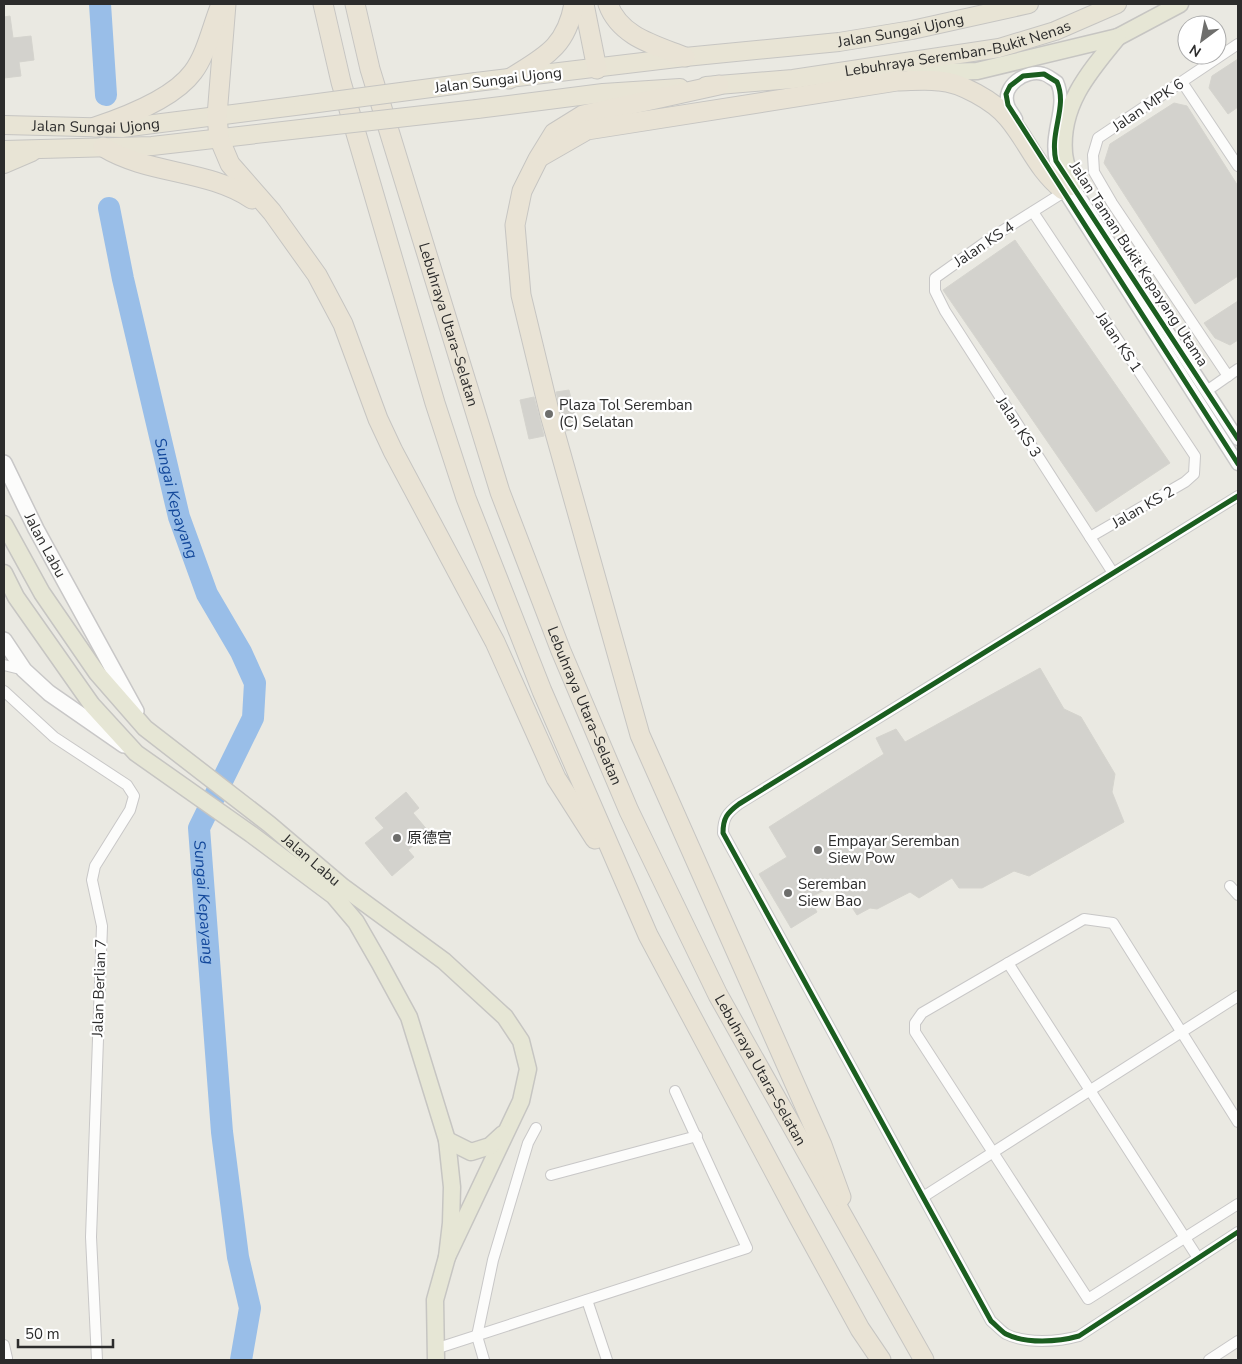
<svg xmlns="http://www.w3.org/2000/svg" width="1242" height="1364" viewBox="0 0 1242 1364" font-family="'Nunito Sans','Noto Sans SC',sans-serif">
	<style>
		.lines { fill: none; stroke-linecap: round; stroke-linejoin: round }
		.river { stroke: #99bee8; stroke-width: 22 }
		.building { fill: #d3d2cd; stroke: #d5d4ce }
		.minor-casing { stroke: #c8c7c7; stroke-width: 12 }
		.tertiary-casing { stroke: #c8c7c7; stroke-width: 15 }
		.secondary-casing { stroke: #c8c7c7; stroke-width: 18 }
		.primary-casing { stroke: #c6c5c2; stroke-width: 19 }
		.trunk-casing { stroke: #c6c5c2; stroke-width: 20 }
		.motorway-casing { stroke: #c6c5c2; stroke-width: 21 }
		.minor { stroke: #fcfcfb; stroke-width: 10 }
		.tertiary { stroke: #fcfcfb; stroke-width: 12 }
		.secondary { stroke: #fcfcfb; stroke-width: 15 }
		.primary { stroke: #e6e6d5; stroke-width: 16 }
		.trunk { stroke: #e8e4d5; stroke-width: 18 }
		.motorway { stroke: #e9e3d5; stroke-width: 19 }
		.trunk-bridge-casing { stroke: #c6c5c2; stroke-width: 20; stroke-linecap: butt }
		.trunk-bridge { stroke: #e8e4d5; stroke-width: 18 }
		.cycleway-casing { stroke: #fff; stroke-width: 8 }
		.cycleway { stroke: #1b5e20; stroke-width: 5 }
		.poi-dot { fill: #6e6e6c; stroke: #fff; stroke-width: 2 }
		.labels { text-anchor: middle; stroke-width: 4.5; stroke-linejoin: round; paint-order: stroke }
		.street-label { font-size: 15px; fill: #2c2c2c; stroke: #fff }
		.poi-label { font-size: 15px; fill: #2c2c2c; stroke: #fff; text-anchor: start }
		.water-label { font-size: 16px; font-style: italic; fill: #12479a; stroke: #fff }
	</style>
	<rect width="100%" height="100%" fill="#eae9e2"/>
	<g class="lines">
		<g class="river">
			<path d="M100,4L106,95"/>
			<path id="s1" d="M109,208L123,279L179,517L207,594L241,652L255,683L253,718L199,828L222,1132L238,1257L250,1308L241,1360"/>
		</g>
	</g>
	<g class="building">
		<path d="M10,16L13,38L31,36L34,60L19,62L21,76L4,78V17Z"/>
		<path d="M1238,59V107L1228,114L1209,88L1212,76Z"/>
		<path d="M1174,103L1187,106L1238,186V276L1195,304L1104,163L1110,144Z"/>
		<path d="M1015,240L1170,463L1096,512L943,290Z"/>
		<path d="M1238,301V340L1230,345L1215,338L1204,323Z"/>
		<path d="M569,390L578,428L566,431L556,392Z"/>
		<path d="M534,397L544,436L529,439L520,400Z"/>
		<path d="M1040,668L1064,709L1081,717L1115,774L1112,792L1124,822L1029,876L1014,871L982,888H959L952,878L919,898L910,892L877,909L870,908L857,915L844,895L839,896L833,886L809,898L817,912L791,928L759,874L787,857L769,827L884,754L876,738L896,729L905,742Z"/>
		<path d="M406,792L419,808L413,813L429,832L408,850L414,857L392,876L365,843L384,828L375,818Z"/>
	</g>
	<g class="lines">
		<defs>
			<g id="minor">
				<path d="M1182,82L1238,166"/>
				<path d="M1064,192L994,236L935,278V291L945,311L1113,573"/>
				<path d="M1033,212L1195,456L1194,474L1185,482L1090,537"/>
				<path d="M1228,376L1112,203L1094,172L1093,155L1098,138L1238,44"/>
				<path d="M1208,390L1238,369"/>
				<path d="M1238,496L739,804C727,813 723,818 723,833L991,1321C996,1325 1001,1331 1006,1334C1026,1344 1058,1342 1079,1336L1238,1232"/>
				<path d="M4,665L24,670"/>
				<path d="M4,691L54,737L127,785L134,796L130,810L95,866L92,880L102,926L91,1237L97,1360"/>
				<path d="M1230,886L1238,895"/>
				<path d="M1008,963L1198,1258"/>
				<path d="M1238,1122L1113,923L1084,919L922,1013L915,1023V1032L1088,1299L1238,1204"/>
				<path d="M551,1175L697,1136"/>
				<path d="M923,1197L1238,996"/>
				<path d="M587,1300L607,1360"/>
				<path d="M4,1345L7,1358"/>
				<path d="M435,1349L747,1248L675,1091"/>
				<path d="M484,1360L477,1336L493,1260L528,1143L536,1128"/>
				<path d="M1209,1360L1238,1341"/>
			</g>
			<g id="tertiary">
				<path d="M1016,119C1014,114 1009,110 1008,105C1001,86 1026,69 1043,74C1048,75 1053,80 1057,82C1068,107 1049,132 1056,161L1238,439"/>
				<path d="M1059,183L1238,464"/>
			</g>
			<g id="secondary">
				<path id="s2" d="M4,463L36,529L136,711"/>
				<path d="M4,640L24,670L49,693L124,745"/>
			</g>
			<g id="primary">
				<path d="M915,73L977,71L1118,37L1180,4"/>
				<path d="M1072,187C1070,176 1065,164 1064,153C1060,105 1089,72 1118,37"/>
				<path id="s3" d="M4,524L42,593L97,673L145,728L269,824L343,887L444,961L505,1017L521,1041L528,1069L521,1101L447,1257"/>
				<path d="M4,573L16,597L92,705L136,753L251,834L334,896L356,922L379,962L409,1017L447,1140L452,1187L451,1223L447,1257L435,1300L436,1360"/>
				<path d="M447,1140L471,1152L490,1146L503,1134"/>
			</g>
			<g id="trunk">
				<path id="s4" d="M476,82L685,57L839,42L912,30L1029,4"/>
				<path id="s5" d="M706,86L793,79L999,48L1055,31L1117,4"/>
				<path d="M477,109L603,93L680,88"/>
				<path id="s6" d="M4,125L122,128L303,105"/>
				<path d="M4,150L152,146L309,128"/>
				<path d="M4,164L32,152"/>
			</g>
			<g id="motorway">
				<path d="M226,4L217,116L219,138L230,164L272,212L317,275L343,324L378,419L393,451L495,642L556,778L595,839"/>
				<path d="M323,4L341,82L435,403L466,498L542,691L648,935L798,1216L860,1329L881,1360"/>
				<path id="s7" d="M355,4L370,69L500,492L561,651L629,811L718,995L924,1360"/>
				<path d="M584,4L597,69"/>
				<path d="M608,4C620,37 655,45 685,57"/>
				<path d="M509,79C544,57 566,48 574,4"/>
				<path d="M719,85L583,115L554,133L538,159L522,191L515,225L521,295L550,415L640,735L822,1145L841,1197"/>
				<path d="M95,127C125,117 174,98 193,72C206,55 212,27 220,7"/>
				<path d="M103,147C149,175 207,169 252,199"/>
				<path d="M540,157L587,130L897,81C910,81 925,79 939,81C960,82 994,101 1008,118C1029,143 1036,168 1063,190"/>
			</g>
		</defs>
		<use href="#minor" class="minor-casing"/>
		<use href="#tertiary" class="tertiary-casing"/>
		<use href="#secondary" class="secondary-casing"/>
		<use href="#primary" class="primary-casing"/>
		<use href="#trunk" class="trunk-casing"/>
		<use href="#motorway" class="motorway-casing"/>
		<use href="#minor" class="minor"/>
		<use href="#tertiary" class="tertiary"/>
		<use href="#secondary" class="secondary"/>
		<use href="#primary" class="primary"/>
		<use href="#trunk" class="trunk"/>
		<use href="#motorway" class="motorway"/>
		<defs>
			<g id="trunk-bridge">
				<path d="M303,105L476,82"/>
				<path d="M309,128L477,109"/>
			</g>
		</defs>
		<use href="#trunk-bridge" class="trunk-bridge-casing"/>
		<use href="#trunk-bridge" class="trunk-bridge"/>
		<defs>
			<g id="cycleway">
				<path d="M1238,439L1056,161C1049,132 1068,107 1057,82L1044,74L1023,76L1010,86L1006,94L1008,105L1238,464"/>
				<path d="M1238,496L739,804C727,813 723,818 723,833L991,1321C996,1325 1001,1331 1006,1334C1026,1344 1058,1342 1079,1336L1238,1232"/>
			</g>
		</defs>
		<use href="#cycleway" class="cycleway-casing"/>
		<use href="#cycleway" class="cycleway"/>
	</g>
	<g class="poi-dot">
		<circle cx="549" cy="414" r="5"/>
		<circle cx="397" cy="838" r="5"/>
		<circle cx="818" cy="850" r="5"/>
		<circle cx="788" cy="893" r="5"/>
	</g>
	<g class="labels">
		<g class="street-label">
			<text dy="5" stroke="none"><textPath href="#s4" startOffset="428">Jalan Sungai Ujong</textPath></text>
			<text dy="5" stroke="none"><textPath href="#s5" startOffset="255">Lebuhraya Seremban-Bukit Nenas</textPath></text>
			<text transform="translate(498 80) rotate(-7)" y="5">Jalan Sungai Ujong</text>
			<text transform="translate(1148 105) rotate(-34)" y="5">Jalan MPK 6</text>
			<text dy="5" stroke="none"><textPath href="#s6" startOffset="92">Jalan Sungai Ujong</textPath></text>
			<text transform="translate(984 244) rotate(-34)" y="5">Jalan KS 4</text>
			<text transform="translate(1139 264) rotate(57)" y="5">Jalan Taman Bukit Kepayang Utama</text>
			<text dy="5" stroke="none"><textPath href="#s7" startOffset="334">Lebuhraya Utara–Selatan</textPath></text>
			<text transform="translate(1119 342) rotate(56)" y="5">Jalan KS 1</text>
			<text transform="translate(1019 427) rotate(57)" y="5">Jalan KS 3</text>
			<text transform="translate(1143 507) rotate(-30)" y="5">Jalan KS 2</text>
			<text dy="5" stroke="none"><textPath href="#s2" startOffset="92">Jalan Labu</textPath></text>
			<text dy="5" stroke="none"><textPath href="#s7" startOffset="739">Lebuhraya Utara–Selatan</textPath></text>
			<text dy="5" stroke="none"><textPath href="#s3" startOffset="461">Jalan Labu</textPath></text>
			<text transform="translate(99 988) rotate(-88)" y="5">Jalan Berlian 7</text>
			<text dy="5" stroke="none"><textPath href="#s7" startOffset="1144">Lebuhraya Utara–Selatan</textPath></text>
		</g>
		<g class="poi-label">
			<text x="559" y="410">Plaza Tol Seremban<tspan x="559" dy="17">(C) Selatan</tspan></text>
			<text x="407" y="843">原德宫</text>
			<text x="828" y="846">Empayar Seremban<tspan x="828" dy="17">Siew Pow</tspan></text>
			<text x="798" y="889">Seremban<tspan x="798" dy="17">Siew Bao</tspan></text>
		</g>
		<g class="water-label">
			<text dy="6" stroke="none"><textPath href="#s1" startOffset="298">Sungai Kepayang</textPath></text>
			<text dy="6" stroke="none"><textPath href="#s1" startOffset="732">Sungai Kepayang</textPath></text>
		</g>
	</g>
	<rect width="1242" height="1364" fill="none" stroke="#2c2c2c" stroke-width="10"/>
	<g transform="translate(1202 40) rotate(212)"><circle r="24" fill="#ffffff" stroke="#ababab"/>
	<path d="M0-4L9 19L0 12L-9 19Z" fill="#6e6e6c"/>
	<text y="-8" font-size="14" font-weight="bold" text-anchor="middle" fill="#2c2c2c">N</text>
	</g>
	<path d="M18 1339v8h95v-8" fill="none" stroke="#2c2c2c" stroke-width="2.5"/>
	<text x="25" y="1339" font-size="15" fill="#2c2c2c" stroke="#ffffff" stroke-width="4" paint-order="stroke">50 m</text>
</svg>
